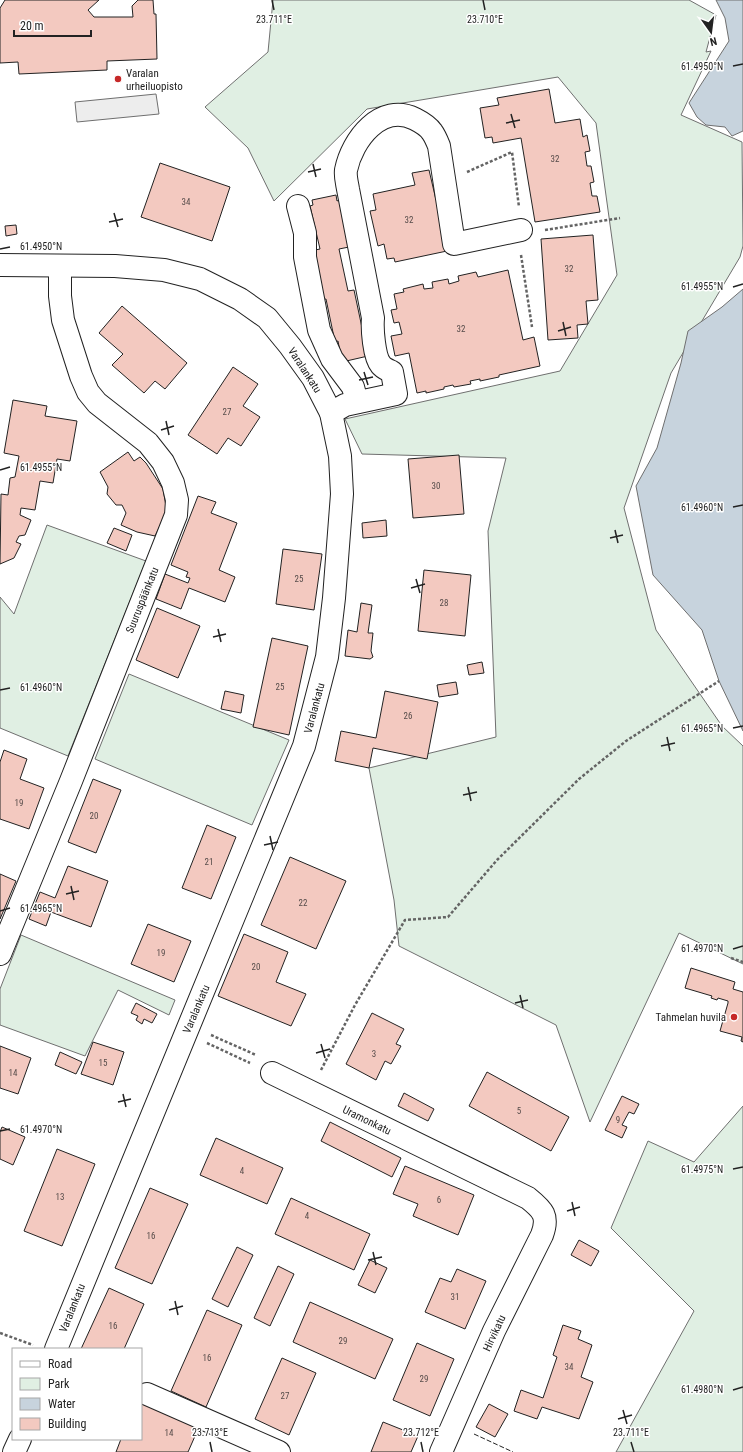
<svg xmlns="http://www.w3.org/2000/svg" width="743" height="1452" viewBox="0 0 743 1452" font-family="'Roboto Condensed',sans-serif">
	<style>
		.green { fill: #e0efe3; stroke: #6f6f6f }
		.parking { fill: #ededed; stroke: #6f6f6f }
		.water { fill: #c7d3dd; stroke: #6f6f6f }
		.building { fill: #f3c9c0; stroke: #222 }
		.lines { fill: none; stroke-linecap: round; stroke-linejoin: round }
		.minor-casing { stroke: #222; stroke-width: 24 }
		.path { stroke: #646464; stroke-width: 2.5; stroke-dasharray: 3 2; stroke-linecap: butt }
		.minor { stroke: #fff; stroke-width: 22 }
		.fence { stroke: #222; stroke-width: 1; stroke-dasharray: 5 2; stroke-linecap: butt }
		.ticks { fill: none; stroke: #222; stroke-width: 1.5 }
		.poi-dot { fill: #c62828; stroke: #fff; stroke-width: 1.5 }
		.labels { text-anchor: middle; stroke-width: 3; stroke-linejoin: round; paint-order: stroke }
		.number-label { font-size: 9px; fill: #564c4a }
		.poi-label { font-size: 11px; fill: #222; stroke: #fff; text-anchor: start }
		.street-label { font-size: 11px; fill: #222; stroke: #fff }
		.ticks-label { font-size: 10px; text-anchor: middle; fill: #222; stroke: #fff; stroke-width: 3; stroke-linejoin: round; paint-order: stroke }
	</style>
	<rect width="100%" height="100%" fill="#fff"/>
	<g class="green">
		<path d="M273,0H689L716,15L706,52L711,51L681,115L742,142L743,246L740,257L671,373L624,508L656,630L722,726L743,746V964L679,933L590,1122L556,1025L399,946L394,900L369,768L496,737L488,531L506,458L362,454L345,419L560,371L617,275L596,123L558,77L367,109L274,201L248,148L205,107L268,52Z"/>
		<path d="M47,525L146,561L68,756L0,728V597L14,614Z"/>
		<path d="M129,674L289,740L252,825L95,759Z"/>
		<path d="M21,935L175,1000L169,1015L118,990L85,1056L0,1025V989Z"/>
		<path d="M743,1106V1452H616L694,1311L611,1228L648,1141L694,1162Z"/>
	</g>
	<path class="parking" d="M156,94L159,114L77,122L75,102Z"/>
	<g class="water">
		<path d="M716,0H743V131L732,136L725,127L706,125L697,117L689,103L729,41L725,18Z"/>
		<path d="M743,289V731L719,681L702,630L653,575L636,486L657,448L681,363L688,331L722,307Z"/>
	</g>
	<g class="building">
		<path d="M5,0H99L88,10L94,17H133L132,6L138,0H153L154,14H156L157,59L107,61V70L19,74L18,62L0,63V8Z"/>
		<path d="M549,89L555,123L580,119L583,137L587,135L590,151L585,152L587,166H591L594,182L590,183L592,196H597L600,212L535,222L521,138L493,143L492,137L485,138L480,108L499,105L497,98Z"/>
		<path d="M160,163L230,187L212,241L141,217Z"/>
		<path d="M429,170L436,200L441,199L447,251L395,262L394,258L387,259L384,244L378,246L370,211L376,210L373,194L415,185L412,173Z"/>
		<path d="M336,195L337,201L339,200L349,247L339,249L348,291L354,290L368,356L342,362L338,341L335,342L326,299L320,300L310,251L320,249L310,206L313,205L312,200Z"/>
		<path d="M16,225L17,234L6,236L5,226Z"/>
		<path d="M593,235L598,300L586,301L588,324L577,325L578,338L548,340L541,239Z"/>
		<path d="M508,270L523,340L534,337L540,366L499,375V377L480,381V379L470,381L471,384L454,387L453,385L444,387V389L426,393V391L417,393L409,353L395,356L391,336L402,334L399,322L394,323L391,310L397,309L394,294L404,292L403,289L423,284L424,289L433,288L432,282L448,279L449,284L459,281L458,276L476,272L478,277Z"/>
		<path d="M122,306L187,363L165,389L155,381L144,393L112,365L123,354L99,333Z"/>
		<path d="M233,367L258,384L243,406L260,417L241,446L228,438L217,454L188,435Z"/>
		<path d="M13,400L47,406L45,416L77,421L70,461L57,459L53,483L40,481L35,510L21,508L20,515L31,520L25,535L19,536L16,542L21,544L14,558L0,564L1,494L8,495L10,478L15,477L19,456L4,453Z"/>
		<path d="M128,452L134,461L140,457L146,463L163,489L167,512L155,536L137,532L121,525L126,513L122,505H116L107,494L108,487L100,472Z"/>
		<path d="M459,455L464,514L413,518L408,459Z"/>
		<path d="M198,496L216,502L211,513L237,523L219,570L235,577L225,602L189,588L181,609L156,599L165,574L188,583L190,578L186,577L188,572L171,565Z"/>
		<path d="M386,520L387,536L363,538L362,523Z"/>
		<path d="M114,528L132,535L126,551L107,543Z"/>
		<path d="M283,549L322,554L314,610L276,604Z"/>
		<path d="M424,570L471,575L465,636L418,631Z"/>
		<path d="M361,603L372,605L368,633H373L371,651L373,657L370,659L345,656L348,630L357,632Z"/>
		<path d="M157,608L200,626L178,678L136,660Z"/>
		<path d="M272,638L308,646L289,735L253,727Z"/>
		<path d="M482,662L484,673L469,675L467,665Z"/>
		<path d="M456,682L458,694L439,697L437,685Z"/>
		<path d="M225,691L244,695L241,713L221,709Z"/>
		<path d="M385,691L438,702L427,759L373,748L369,768L335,761L341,731L376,738Z"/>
		<path d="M4,750L27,759L20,779L44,788L29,829L0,819V762Z"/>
		<path d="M93,779L121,790L96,853L68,842Z"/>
		<path d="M207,825L236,837L211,899L182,888Z"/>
		<path d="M290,857L346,881L316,949L261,925Z"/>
		<path d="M68,866L108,881L91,927L51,912L46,926L29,919L40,892L55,898Z"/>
		<path d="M0,874L16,881L0,919Z"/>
		<path d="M148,924L191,941L174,982L131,964Z"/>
		<path d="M244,934L288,952L276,982L306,994L291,1026L218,996Z"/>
		<path d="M691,968L735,982L733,989L743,992V1042L741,1041L742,1037L720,1031L728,1003V1001L718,998L717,1000L711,998L712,996L685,988Z"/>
		<path d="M136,1003L157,1014L152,1023L144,1019L142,1024L136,1020L138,1016L131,1013Z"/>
		<path d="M372,1013L404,1029L396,1044L401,1046L391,1064L385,1061L376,1080L346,1064Z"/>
		<path d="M93,1042L124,1052L113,1085L81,1074Z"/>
		<path d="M0,1046L31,1058L18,1094L0,1088Z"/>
		<path d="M60,1052L82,1062L76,1074L55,1065Z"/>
		<path d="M487,1072L569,1117L551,1151L469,1106Z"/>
		<path d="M404,1093L434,1109L428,1121L398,1106Z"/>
		<path d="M622,1096L639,1104L634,1114L629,1112L622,1125L627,1127L622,1138L605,1130Z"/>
		<path d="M330,1122L401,1158L392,1177L321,1141Z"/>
		<path d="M2,1127L25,1137L13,1165L0,1159V1132Z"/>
		<path d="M216,1138L283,1168L267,1204L200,1175Z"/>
		<path d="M57,1149L95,1164L62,1246L24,1231Z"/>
		<path d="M405,1166L474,1195L458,1235L413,1216L418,1204L393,1194Z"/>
		<path d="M150,1188L188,1204L152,1284L115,1268Z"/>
		<path d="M291,1198L370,1234L354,1270L275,1234Z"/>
		<path d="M579,1240L599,1251L591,1266L571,1255Z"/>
		<path d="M237,1247L253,1255L228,1307L212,1299Z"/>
		<path d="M370,1260L387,1268L375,1293L358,1285Z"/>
		<path d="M278,1266L294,1274L270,1326L254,1318Z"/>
		<path d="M457,1269L486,1281L465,1329L425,1312L440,1278L451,1282Z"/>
		<path d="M109,1288L144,1304L124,1349H81Z"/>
		<path d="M310,1302L393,1339L375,1379L293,1342Z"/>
		<path d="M207,1310L242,1325L206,1407L171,1391Z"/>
		<path d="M563,1325L581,1331L578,1339L592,1345L581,1377L593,1382L579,1419L542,1407L537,1419L514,1411L521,1390L543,1398L557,1357L553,1355Z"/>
		<path d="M417,1343L454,1359L430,1416L393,1400Z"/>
		<path d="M282,1358L316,1373L289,1435L255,1419Z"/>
		<path d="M141,1402L199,1427L188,1452H116L121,1439H141Z"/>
		<path d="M489,1404L508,1414L495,1437L476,1427Z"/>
		<path d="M383,1422L418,1436L411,1452H371Z"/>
	</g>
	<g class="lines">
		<defs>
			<g id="minor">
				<path d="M298,206L305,233V257L319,330L332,359L353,387L357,402"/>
				<path d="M0,265L115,266L164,270L200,279L240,299L267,318L290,346L313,378L331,413L340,456L342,494L334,598L327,657L304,746L56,1349"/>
				<path d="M331,413L345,405L396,394L392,372C388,370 383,368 381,365C374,357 372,329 373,318L348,189C347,183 345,176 346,170C352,140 381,102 415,119C421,122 428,126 432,132C435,136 437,141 439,146L454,244L521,230"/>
				<path d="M0,954L71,781L176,515L177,500L173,483L163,462L148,443L97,403L88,392L81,376L63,320L60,296V266"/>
				<path d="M272,1073L528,1198C543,1210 549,1216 542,1235L494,1331L441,1452"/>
				<path d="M147,1394L279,1452"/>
				<path d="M14,1452L20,1439"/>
			</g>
		</defs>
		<use href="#minor" class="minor-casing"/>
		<g class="path">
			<path d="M467,172L512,152L519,207"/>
			<path d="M545,230L620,218"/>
			<path d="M521,255L532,327"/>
			<path d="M731,958L743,962"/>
			<path d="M211,1035L256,1055"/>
			<path d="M207,1043L250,1063"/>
			<path d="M321,1070L355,1005L405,920L448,917L497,860L579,779L626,741L719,681"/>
			<path d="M0,1333L33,1345"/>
		</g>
		<use href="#minor" class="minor"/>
		<path class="fence" d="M474,1434L513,1452"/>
	</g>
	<path class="ticks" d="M272,0L274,10M483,0L485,10M733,66L743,64M511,114L515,128M506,123L520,120M313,164L316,177M308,172L321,169M114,213L118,227M109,222L123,219M0,249L10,247M733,287L743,284M563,322L566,336M558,331L571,327M364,372L368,385M359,380L373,377M166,421L169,435M161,430L174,426M0,470L10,467M733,507L743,505M615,530L618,543M610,538L623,535M416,579L420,593M411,588L425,584M218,629L221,642M213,637L226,634M0,690L10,688M733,728L743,726M667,737L670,751M661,746L675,743M468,787L471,801M463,795L477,792M270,836L273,850M264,845L278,842M71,886L74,900M66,894L79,891M0,911L10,908M733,949L743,946M520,995L523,1008M515,1003L528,1000M321,1044L325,1058M316,1053L330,1049M123,1094L126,1107M118,1102L131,1099M0,1131L10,1129M733,1169L743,1167M572,1202L575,1216M567,1211L580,1207M373,1252L376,1265M368,1260L382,1257M175,1301L178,1315M169,1310L183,1306M733,1390L743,1387M623,1410L627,1424M618,1419L632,1415M210,1442L212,1452M421,1442L423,1452M631,1442L634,1452"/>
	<g class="poi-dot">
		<circle cx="118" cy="79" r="4"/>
		<circle cx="734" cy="1017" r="4"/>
	</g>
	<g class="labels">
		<g class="number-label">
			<text x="555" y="162">32</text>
			<text x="186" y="205">34</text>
			<text x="409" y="223">32</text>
			<text x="569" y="272">32</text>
			<text x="461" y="332">32</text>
			<text x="227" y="415">27</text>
			<text x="436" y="489">30</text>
			<text x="299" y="582">25</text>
			<text x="444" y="606">28</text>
			<text x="280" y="690">25</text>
			<text x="408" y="719">26</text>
			<text x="19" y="806">19</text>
			<text x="94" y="819">20</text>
			<text x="209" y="865">21</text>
			<text x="303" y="906">22</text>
			<text x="161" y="956">19</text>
			<text x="256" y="970">20</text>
			<text x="374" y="1057">3</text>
			<text x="103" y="1066">15</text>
			<text x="13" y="1076">14</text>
			<text x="519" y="1114">5</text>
			<text x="618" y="1123">9</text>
			<text x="242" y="1174">4</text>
			<text x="60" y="1200">13</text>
			<text x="439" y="1203">6</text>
			<text x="307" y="1219">4</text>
			<text x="151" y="1239">16</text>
			<text x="455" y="1300">31</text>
			<text x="113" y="1329">16</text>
			<text x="343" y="1344">29</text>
			<text x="207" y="1361">16</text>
			<text x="569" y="1370">34</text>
			<text x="424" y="1382">29</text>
			<text x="285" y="1399">27</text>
			<text x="169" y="1436">14</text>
		</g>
		<g class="poi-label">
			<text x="126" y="77">Varalan<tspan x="126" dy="13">urheiluopisto</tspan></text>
			<text x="726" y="1021" text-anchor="end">Tahmelan huvila</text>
		</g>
		<g class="street-label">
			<text transform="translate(305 370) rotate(57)" y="4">Varalankatu</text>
			<text transform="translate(142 600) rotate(-68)" y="4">Suuruspäänkatu</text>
			<text transform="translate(314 708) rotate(-75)" y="4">Varalankatu</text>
			<text transform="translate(196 1009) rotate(-67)" y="4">Varalankatu</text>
			<text transform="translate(367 1120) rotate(26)" y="4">Uramonkatu</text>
			<text transform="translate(72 1308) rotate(-68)" y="4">Varalankatu</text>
			<text transform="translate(494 1333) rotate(-65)" y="4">Hirvikatu</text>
		</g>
	</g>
	<g class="ticks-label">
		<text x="274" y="23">23.711°E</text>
		<text x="485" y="23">23.710°E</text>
		<text x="702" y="70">61.4950°N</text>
		<text x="41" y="250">61.4950°N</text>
		<text x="702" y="290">61.4955°N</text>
		<text x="41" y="471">61.4955°N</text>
		<text x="702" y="511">61.4960°N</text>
		<text x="41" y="691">61.4960°N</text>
		<text x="702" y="732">61.4965°N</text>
		<text x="41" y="912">61.4965°N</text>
		<text x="702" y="952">61.4970°N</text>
		<text x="41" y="1133">61.4970°N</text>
		<text x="702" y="1173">61.4975°N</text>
		<text x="702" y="1393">61.4980°N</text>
		<text x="210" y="1436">23.713°E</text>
		<text x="421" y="1436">23.712°E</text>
		<text x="631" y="1436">23.711°E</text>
	</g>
	<rect x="12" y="1348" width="130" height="92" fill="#ffffff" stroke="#a7a7a7"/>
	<rect x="20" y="1361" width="20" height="6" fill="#ffffff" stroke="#a7a7a7"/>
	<text x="48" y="1368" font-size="12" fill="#222222">Road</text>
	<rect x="20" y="1378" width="20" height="12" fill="#e0efe3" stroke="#a7a7a7"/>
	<text x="48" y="1388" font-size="12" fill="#222222">Park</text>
	<rect x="20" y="1398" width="20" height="12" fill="#c7d3dd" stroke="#a7a7a7"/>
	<text x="48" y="1408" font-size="12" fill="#222222">Water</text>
	<rect x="20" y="1418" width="20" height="12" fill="#f3c9c0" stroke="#a7a7a7"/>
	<text x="48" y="1428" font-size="12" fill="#222222">Building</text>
	<g transform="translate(711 32) rotate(166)" stroke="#ffffff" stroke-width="3" paint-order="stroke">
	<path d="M0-3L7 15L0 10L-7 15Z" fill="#222222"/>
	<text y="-6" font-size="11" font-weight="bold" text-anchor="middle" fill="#222222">N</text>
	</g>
	<path d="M14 30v6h77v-6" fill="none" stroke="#222222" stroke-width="2"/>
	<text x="20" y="30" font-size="12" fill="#222222" stroke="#ffffff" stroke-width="3" paint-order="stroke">20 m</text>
</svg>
